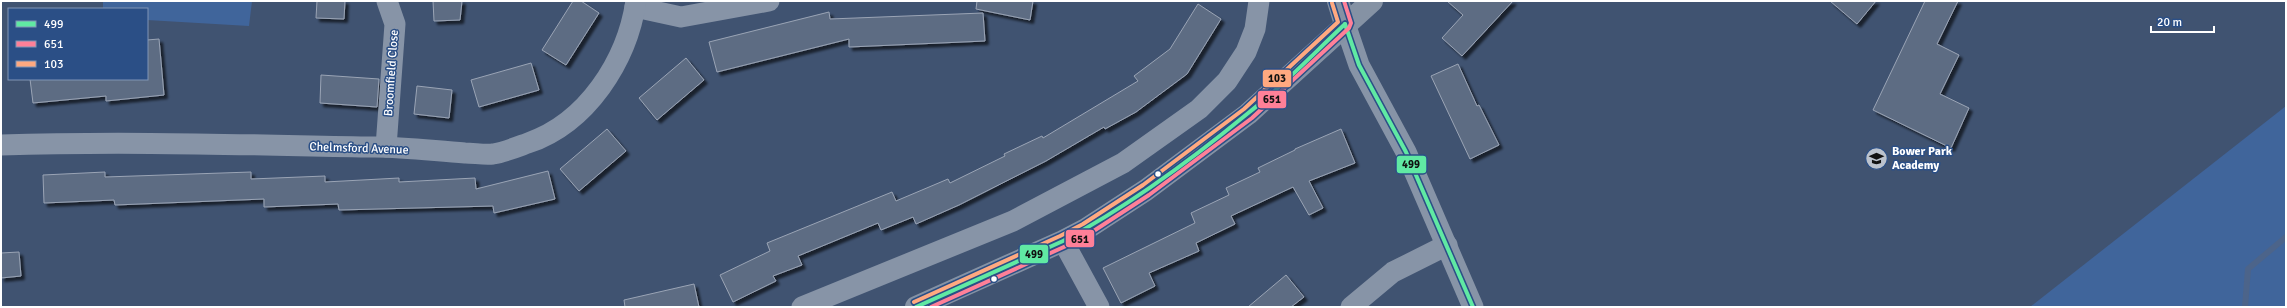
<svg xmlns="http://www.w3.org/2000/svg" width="2287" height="308" viewBox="0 0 2287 308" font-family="Signika,sans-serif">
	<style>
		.green { fill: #40659b }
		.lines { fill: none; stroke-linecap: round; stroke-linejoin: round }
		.stream { stroke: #4c648a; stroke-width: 6 }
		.building { fill: #5d6c83; stroke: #9aa4b5; filter: url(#shadow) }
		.minor { stroke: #8794a7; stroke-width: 21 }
		.major { stroke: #8592a4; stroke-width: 22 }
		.bus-1-casing { stroke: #2b4f86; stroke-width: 7 }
		.bus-2-casing { stroke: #2b4f86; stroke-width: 7 }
		.bus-3-casing { stroke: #2b4f86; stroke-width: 7 }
		.bus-1 { stroke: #60e9a3; stroke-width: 4 }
		.bus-2 { stroke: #ff8098; stroke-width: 4 }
		.bus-3 { stroke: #ffa980; stroke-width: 4 }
		.bus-dot { fill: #fff; stroke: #2b4f86; stroke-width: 1.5 }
		.labels { text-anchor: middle; stroke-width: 3; stroke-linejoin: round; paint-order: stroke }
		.street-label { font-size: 12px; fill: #fff; stroke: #2b4f86 }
		.poi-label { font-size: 12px; font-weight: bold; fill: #fff; stroke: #2b4f86; text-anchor: start }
		.line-badge { stroke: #2b4f86; stroke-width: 1.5 }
		.pale-badge-label { font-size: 11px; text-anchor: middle; font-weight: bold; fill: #111 }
	</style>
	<defs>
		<filter id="shadow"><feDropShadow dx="3.5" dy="3.5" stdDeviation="1" flood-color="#0009"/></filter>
	</defs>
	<rect width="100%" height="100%" fill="#405371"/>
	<g class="green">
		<path d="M103,1H252L249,26L147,20V9H103Z"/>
		<path d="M2286,106V307H2030Z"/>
	</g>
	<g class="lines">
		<path class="stream" d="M2245,307L2248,269L2286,237"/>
	</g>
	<g class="building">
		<path d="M317,1H345L344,19L316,18Z"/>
		<path d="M433,1H462L460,20L434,21Z"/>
		<path d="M573,1H581L599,13L566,65L542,50Z"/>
		<path d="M977,1H1033L1030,20L976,9Z"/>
		<path d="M1447,1H1513L1462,56L1442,38L1463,15Z"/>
		<path d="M1830,1H1876L1857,24Z"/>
		<path d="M1925,1H1958L1937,44L1959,55L1940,94L1969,108L1951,148L1873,110Z"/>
		<path d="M1198,4L1221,19L1187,74L1136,112L1105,129L1104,127L1046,161L959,205L916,224L913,217L881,230L878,223L798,256L802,265L773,276L776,281L733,302L720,275L770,251L767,243L892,192L896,201L948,179L950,183L1005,156L1004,154L1042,136L1043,138L1138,81L1134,76L1170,49Z"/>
		<path d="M829,12L830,19L983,13L985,41L849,47V39L717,72L709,42Z"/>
		<path d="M159,39L164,95L106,101V96L33,103L30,79H147V40Z"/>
		<path d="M686,58L704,80L657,120L639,98Z"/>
		<path d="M531,63L539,90L479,107L471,80Z"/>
		<path d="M1458,64L1477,106L1479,105L1499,145L1470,159L1431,76Z"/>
		<path d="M321,75L379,79L377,107L320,103Z"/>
		<path d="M417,86L452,90L449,118L414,114Z"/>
		<path d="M607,129L626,151L579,191L560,169Z"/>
		<path d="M1341,129L1355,163L1309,181L1323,208L1309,215L1293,187L1231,216L1235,224L1196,243L1199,251L1149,273L1155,286L1121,303L1103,268L1195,223L1191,213L1229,195L1226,188L1260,172L1258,168L1295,150V149Z"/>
		<path d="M548,171L555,199L494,213L493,206L339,210L338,204L264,207V199L115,205L114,200L44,203L43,175L105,172V177L251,172V179L325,176V182L399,178V182L475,178L476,189Z"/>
		<path d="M19,252L21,276L1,278V253Z"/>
		<path d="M1286,275L1304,297L1291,307H1248Z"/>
		<path d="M694,284L699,307H625L624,300Z"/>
	</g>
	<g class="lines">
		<g class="minor">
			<path d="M635,7L681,17L769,1"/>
			<path d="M1345,24L1359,65L1406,152L1473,307"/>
			<path d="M1,145C126,141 250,145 375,147C405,147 435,151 465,153C474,153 484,155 493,154C505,152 517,147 528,143C587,123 627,61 636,1"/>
			<path d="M386,147L395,24L387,1"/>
			<path d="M1063,241L1099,307"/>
			<path d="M802,307L1013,221L1123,163L1199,109L1227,81L1246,52L1255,29L1259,1"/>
			<path d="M1351,307L1393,272L1447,245"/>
		</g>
		<g class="major">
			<path d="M1338,1L1345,24"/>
			<path d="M916,307L1063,241L1086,229L1146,190L1248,114L1372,1"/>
		</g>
		<defs>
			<g id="bus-1">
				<path d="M1345,24L1359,65L1406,152L1473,307"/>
				<path d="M916,307L1063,241C1127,207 1191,160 1247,114C1282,87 1313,54 1345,24"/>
			</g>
			<path id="bus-2" d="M931,307L1066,246L1089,234L1149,195L1252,118L1349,28L1351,23L1344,1"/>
			<path id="bus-3" d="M914,302L1060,236L1083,224L1143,185L1244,109L1338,22L1332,3"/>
		</defs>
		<use href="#bus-1" class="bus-1-casing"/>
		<use href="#bus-2" class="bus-2-casing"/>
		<use href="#bus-3" class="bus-3-casing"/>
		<use href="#bus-1" class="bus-1"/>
		<use href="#bus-2" class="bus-2"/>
		<use href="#bus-3" class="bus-3"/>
	</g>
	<defs>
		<symbol id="school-disc" viewBox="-11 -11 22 22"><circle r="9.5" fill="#bcc3cd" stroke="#2b4f86"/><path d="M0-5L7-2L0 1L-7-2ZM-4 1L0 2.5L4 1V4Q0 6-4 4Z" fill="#111"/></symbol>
	</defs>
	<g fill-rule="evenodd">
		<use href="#school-disc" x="1864" y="146" width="25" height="25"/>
	</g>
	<g class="bus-dot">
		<circle cx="1158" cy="174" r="3.5"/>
		<circle cx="994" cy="279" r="3.5"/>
	</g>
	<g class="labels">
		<g class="street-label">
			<text transform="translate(391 73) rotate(-86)" y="4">Broomfield Close</text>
			<text transform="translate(359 148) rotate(2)" y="4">Chelmsford Avenue</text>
		</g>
		<g class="poi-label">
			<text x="1892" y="155">Bower Park<tspan x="1892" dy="14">Academy</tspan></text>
		</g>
	</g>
	<g class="line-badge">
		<rect x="1262" y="69" width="30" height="19" rx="4" fill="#ffa980"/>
		<rect x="1257" y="90" width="30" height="19" rx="4" fill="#ff8098"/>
		<rect x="1396" y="155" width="31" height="19" rx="4" fill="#60e9a3"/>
		<rect x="1065" y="229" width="30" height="19" rx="4" fill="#ff8098"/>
		<rect x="1019" y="244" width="30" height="20" rx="4" fill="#60e9a3"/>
	</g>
	<g class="pale-badge-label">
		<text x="1277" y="82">103</text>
		<text x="1272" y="103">651</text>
		<text x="1411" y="168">499</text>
		<text x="1080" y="243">651</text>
		<text x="1034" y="258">499</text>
	</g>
	<rect width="2287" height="308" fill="none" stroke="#ffffff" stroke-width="4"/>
	<rect x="8" y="8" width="140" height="72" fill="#2b4f86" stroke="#8095b6"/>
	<rect x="16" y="21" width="20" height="6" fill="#60e9a3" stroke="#8095b6"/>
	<text x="44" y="28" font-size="12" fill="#ffffff">499</text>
	<rect x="16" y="41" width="20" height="6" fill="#ff8098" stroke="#8095b6"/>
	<text x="44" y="48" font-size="12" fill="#ffffff">651</text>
	<rect x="16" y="61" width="20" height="6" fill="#ffa980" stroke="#8095b6"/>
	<text x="44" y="68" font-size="12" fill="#ffffff">103</text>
	<path d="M2151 26v6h63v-6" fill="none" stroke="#ffffff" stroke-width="2"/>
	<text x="2157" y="26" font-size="12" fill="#ffffff" stroke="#2b4f86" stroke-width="3" paint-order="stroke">20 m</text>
</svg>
